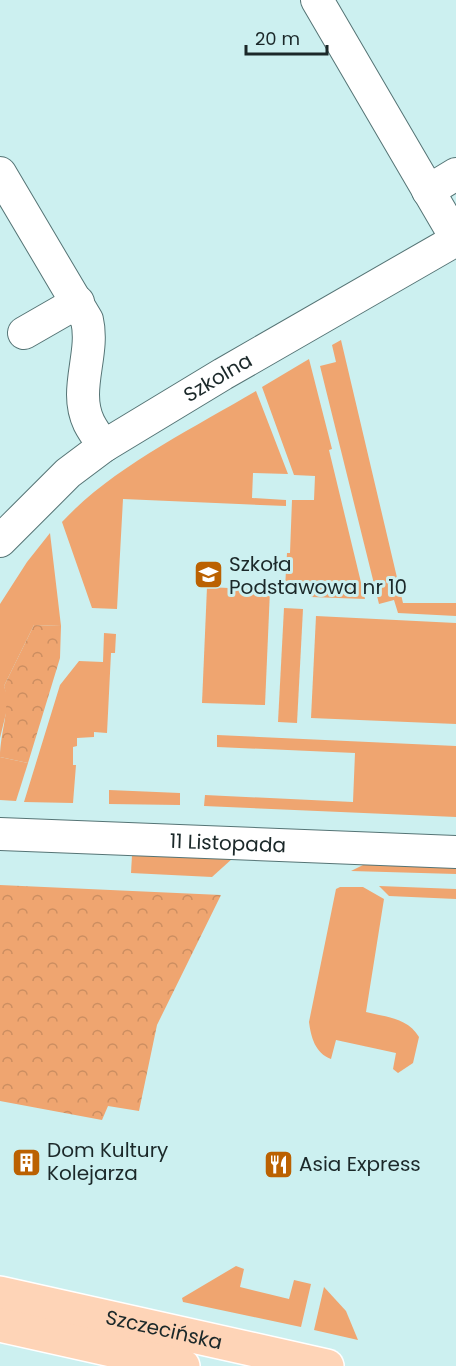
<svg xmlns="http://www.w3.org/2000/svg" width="456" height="1366" viewBox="0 0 456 1366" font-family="Poppins,sans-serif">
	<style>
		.grass { fill: #efa570 }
		.park { fill: url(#park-crowns) }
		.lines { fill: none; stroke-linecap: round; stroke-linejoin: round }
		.minor-casing { stroke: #557475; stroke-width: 34 }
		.major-casing { stroke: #fff; stroke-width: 36 }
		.minor { stroke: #fff; stroke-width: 32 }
		.major { stroke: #fed4b7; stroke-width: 33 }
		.labels { text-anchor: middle; stroke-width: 6; stroke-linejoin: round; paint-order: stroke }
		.street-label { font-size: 20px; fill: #1b2829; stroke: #ccf0f0 }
		.poi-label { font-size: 20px; fill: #1b2829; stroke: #ccf0f0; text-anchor: start }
	</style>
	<defs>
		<pattern id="park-crowns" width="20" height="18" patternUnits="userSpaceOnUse" patternTransform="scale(1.5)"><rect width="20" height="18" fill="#efa570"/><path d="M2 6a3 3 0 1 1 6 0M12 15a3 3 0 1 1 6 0" fill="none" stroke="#cc8e61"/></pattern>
	</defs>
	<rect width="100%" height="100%" fill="#ccf0f0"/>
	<g class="grass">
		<path d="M341,340L403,603H456V616L398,613L394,600L379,604L320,366L336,362L332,345Z"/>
		<path d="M309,359L332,449L329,450L365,599L311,597V589L285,588L287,553H290L292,500H314L315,476L294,475L262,387Z"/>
		<path d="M256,391L288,474L253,473L252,498L286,500V506L123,499L117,609L92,608L62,522C113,467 192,429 256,391Z"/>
		<path d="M50,533L61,626L34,625L4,686L9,701L0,738V604L27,562Z"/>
		<path d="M207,587L270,590L265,705L202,703Z"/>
		<path d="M284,608L303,609L297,723L278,722Z"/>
		<path d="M316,616L456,623V724L311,718Z"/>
		<path d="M104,633L116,634L115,653H111L107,733L94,732V737L77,738V746L73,747V765H76L73,803L24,802L60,685L79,661L103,662Z"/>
		<path d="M217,735L456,746V817L204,806L205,795L353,802L355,753L217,747Z"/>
		<path d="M0,757L28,763L16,801L0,800Z"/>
		<path d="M109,790L180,793V805L109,804Z"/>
		<path d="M132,855L233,858L212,877L131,873Z"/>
		<path d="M367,863L456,867V874L351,871Z"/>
		<path d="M379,886L456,889V899L389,896Z"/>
		<path d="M340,887H363L384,899L366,1012C386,1017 408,1018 419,1037L413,1063L398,1073L393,1069L396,1053L336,1040L331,1059C315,1053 311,1037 309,1022L336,889Z"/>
		<path d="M236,1266L244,1269L240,1287L289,1299L294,1280L311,1284L301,1327L183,1302L182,1298Z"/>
		<path d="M324,1287L346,1311L358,1340L314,1330Z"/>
	</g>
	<g class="park">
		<path d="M34,625L61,626L60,658L28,763L0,757C0,732 11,709 4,686Z"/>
		<path d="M0,885L221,895L157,1025L139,1111L108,1106L102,1120L0,1101Z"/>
	</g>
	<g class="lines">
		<defs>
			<g id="minor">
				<path d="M317,0L456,238"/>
				<path d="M0,173L87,320C95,354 73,390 89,423C93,431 99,439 104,446"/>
				<path d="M428,191L456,174"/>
				<path d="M24,333L78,302"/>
				<path id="s1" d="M0,541L68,473L104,446L223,374L456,240"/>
				<path id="s2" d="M0,834L456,852"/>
			</g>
			<g id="major">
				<path id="s3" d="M0,1293L327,1366"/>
				<path d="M0,1325L183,1366"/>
			</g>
		</defs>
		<use href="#minor" class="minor-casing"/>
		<use href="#major" class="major-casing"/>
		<use href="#minor" class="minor"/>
		<use href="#major" class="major"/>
	</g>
	<defs>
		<symbol id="school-square" viewBox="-11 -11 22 22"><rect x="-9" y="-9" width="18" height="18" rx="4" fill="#bb6101" stroke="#ccf0f0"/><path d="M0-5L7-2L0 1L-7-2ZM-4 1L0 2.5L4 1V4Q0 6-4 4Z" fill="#fff"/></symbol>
		<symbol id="building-square" viewBox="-11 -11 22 22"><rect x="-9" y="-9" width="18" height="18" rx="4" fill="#bb6101" stroke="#ccf0f0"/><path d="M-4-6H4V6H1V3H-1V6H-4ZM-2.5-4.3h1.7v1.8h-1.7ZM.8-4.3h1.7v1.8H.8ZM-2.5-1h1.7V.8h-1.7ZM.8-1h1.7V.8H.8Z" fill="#fff"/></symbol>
		<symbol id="restaurant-square" viewBox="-11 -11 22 22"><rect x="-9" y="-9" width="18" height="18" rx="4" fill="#bb6101" stroke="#ccf0f0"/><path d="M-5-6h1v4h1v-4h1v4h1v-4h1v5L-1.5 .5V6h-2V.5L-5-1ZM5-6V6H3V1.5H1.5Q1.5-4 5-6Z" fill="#fff"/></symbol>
	</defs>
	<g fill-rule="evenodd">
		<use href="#school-square" x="192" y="558" width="33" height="33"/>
		<use href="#building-square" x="10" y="1146" width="33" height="33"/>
		<use href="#restaurant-square" x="262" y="1148" width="33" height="33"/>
	</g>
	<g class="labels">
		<g class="street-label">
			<text dy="7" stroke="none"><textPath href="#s1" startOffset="274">Szkolna</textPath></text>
			<text dy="7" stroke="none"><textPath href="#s2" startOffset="228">11 Listopada</textPath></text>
			<text dy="7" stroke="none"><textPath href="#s3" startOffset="168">Szczecińska</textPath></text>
		</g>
		<g class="poi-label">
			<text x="229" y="571">Szkoła<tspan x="229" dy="23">Podstawowa nr 10</tspan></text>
			<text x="47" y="1157">Dom Kultury<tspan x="47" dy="23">Kolejarza</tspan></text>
			<text x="299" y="1171">Asia Express</text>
		</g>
	</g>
	<path d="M246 45v9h81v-9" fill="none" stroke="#1b2829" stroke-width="3"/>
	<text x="255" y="45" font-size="18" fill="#1b2829" stroke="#ccf0f0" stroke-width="4.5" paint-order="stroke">20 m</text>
</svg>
